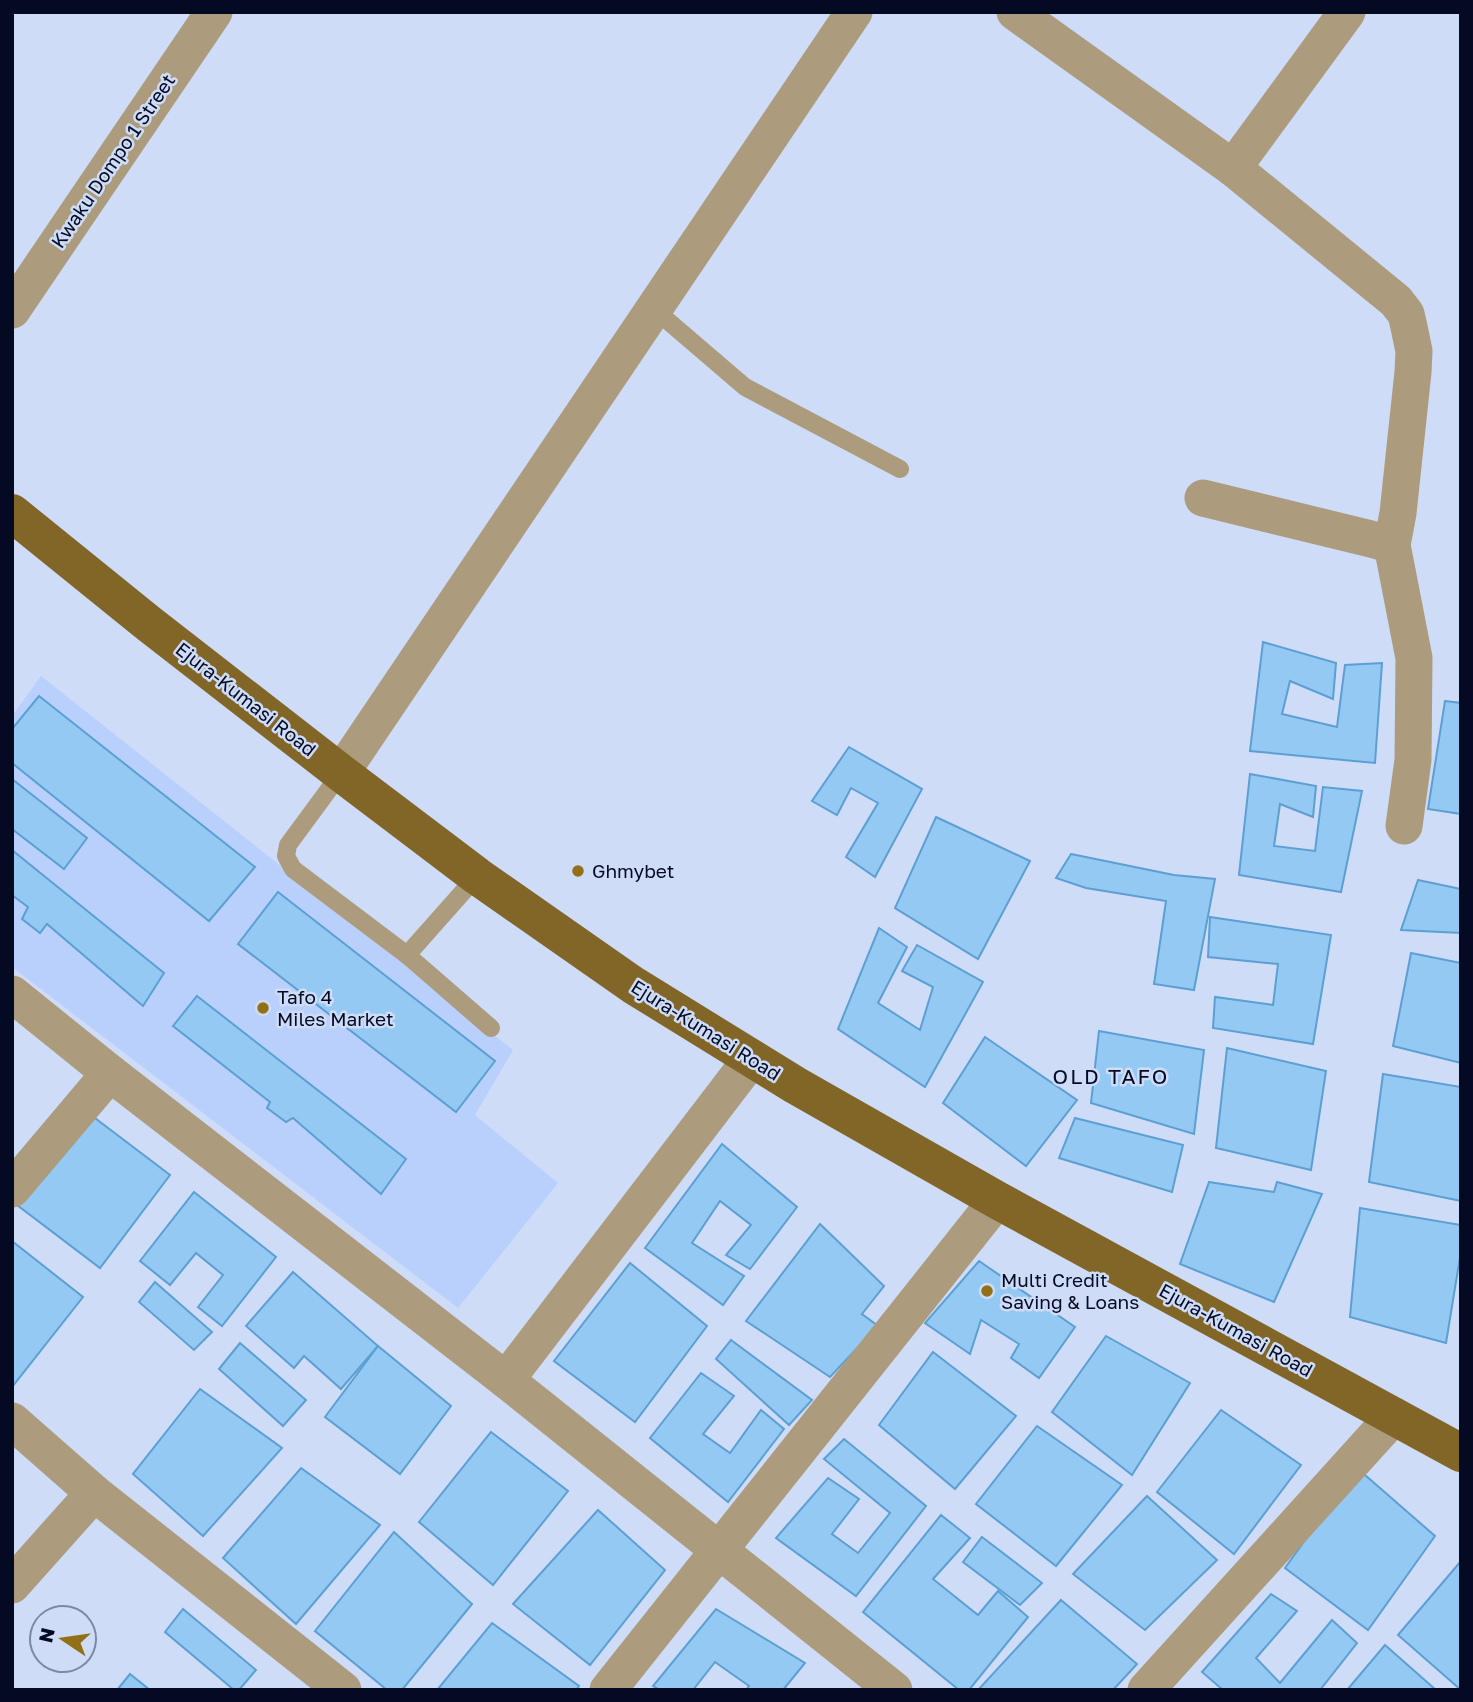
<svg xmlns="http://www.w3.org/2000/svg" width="1473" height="1702" viewBox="0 0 1473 1702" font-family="'Golos Text',sans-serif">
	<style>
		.built { fill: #b9d0fd }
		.building { fill: #94c9f4; stroke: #5c9fd3; stroke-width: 2 }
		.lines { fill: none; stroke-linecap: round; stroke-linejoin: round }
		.lane { stroke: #ac9c7d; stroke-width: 18 }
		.street { stroke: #ac9c7d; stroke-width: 37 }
		.primary { stroke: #826627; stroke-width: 38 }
		.poi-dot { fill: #936f16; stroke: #cedcf8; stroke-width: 2.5 }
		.labels { text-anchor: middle; stroke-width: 5; stroke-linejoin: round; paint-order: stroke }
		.street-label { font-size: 19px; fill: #030a21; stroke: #cedcf8 }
		.poi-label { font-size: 19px; fill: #030a21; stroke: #cedcf8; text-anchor: start }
		.neighbourhood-label { font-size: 21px; letter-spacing: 2px; fill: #030a21; stroke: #cedcf8 }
	</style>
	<rect width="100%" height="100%" fill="#cedcf8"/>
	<path class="built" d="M41,676L513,1050L475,1115L558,1183L458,1308L12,967V716Z"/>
	<g class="building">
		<path d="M1263,642L1336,663L1333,699L1290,681L1282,714L1337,727L1345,665L1382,663L1375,763L1250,751Z"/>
		<path d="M39,696L255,867L209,921L12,763V729Z"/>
		<path d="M1445,701L1461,703V814L1428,809Z"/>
		<path d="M849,747L922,789L875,877L846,857L878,803L851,788L837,815L812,801Z"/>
		<path d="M1250,774L1316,786L1313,817L1280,804L1274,846L1315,851L1323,787L1362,791L1341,892L1239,875Z"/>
		<path d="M12,779L87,838L64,869L12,829Z"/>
		<path d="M936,817L1030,861L978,959L895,908Z"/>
		<path d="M12,850L164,973L143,1006L47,924L40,933L22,919L28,907L12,895Z"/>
		<path d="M1071,854L1174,875L1215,879L1194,990L1154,984L1166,901L1086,888L1056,878Z"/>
		<path d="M1418,880L1461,889V933L1401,930Z"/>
		<path d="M278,892L495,1061L456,1112L238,944Z"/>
		<path d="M1210,917L1331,935L1313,1044L1213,1028L1215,997L1273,1005L1278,964L1208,957Z"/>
		<path d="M879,928L907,947L878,1003L920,1030L933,987L902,971L917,945L983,982L925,1087L838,1029Z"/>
		<path d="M1411,953L1461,963V1063L1393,1046Z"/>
		<path d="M197,996L406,1159L381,1194L293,1118L286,1122L267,1108L270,1102L173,1026Z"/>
		<path d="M1099,1031L1204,1050L1194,1134L1091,1103Z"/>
		<path d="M985,1037L1077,1100L1026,1166L943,1103Z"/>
		<path d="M1227,1048L1326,1071L1311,1170L1216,1148Z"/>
		<path d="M1383,1074L1461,1087V1201L1369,1182Z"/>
		<path d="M87,1112L170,1175L100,1268L17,1205Z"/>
		<path d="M1075,1118L1183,1145L1172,1192L1059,1158Z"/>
		<path d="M722,1144L797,1207L750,1269L726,1255L751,1225L720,1201L692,1243L744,1276L723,1305L645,1248Z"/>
		<path d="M1209,1182L1274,1192L1277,1182L1322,1194L1274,1302L1180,1264Z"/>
		<path d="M194,1192L276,1257L222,1326L198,1307L223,1275L196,1253L170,1285L140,1261Z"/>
		<path d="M1360,1208L1461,1225V1251L1446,1343L1350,1317Z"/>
		<path d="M820,1224L884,1286L862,1314L878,1326L830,1377L746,1321Z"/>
		<path d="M12,1241L83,1297L12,1387Z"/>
		<path d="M979,1261L1075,1327L1039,1378L1011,1358L1019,1344L981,1320L970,1354L925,1323Z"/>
		<path d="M630,1263L707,1326L635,1422L554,1361Z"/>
		<path d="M293,1272L378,1346L341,1389L304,1356L294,1368L246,1326Z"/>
		<path d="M155,1282L212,1332L194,1350L139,1302Z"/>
		<path d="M1106,1336L1190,1383L1132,1475L1052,1412Z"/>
		<path d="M731,1340L812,1400L789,1425L716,1359Z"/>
		<path d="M240,1343L306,1400L283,1426L219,1369Z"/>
		<path d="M378,1346L451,1406L400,1474L325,1417Z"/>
		<path d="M933,1352L1016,1416L955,1489L879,1425Z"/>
		<path d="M701,1373L734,1396L703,1434L730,1453L761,1410L784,1429L728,1502L650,1438Z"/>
		<path d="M200,1389L282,1448L203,1536L133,1474Z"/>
		<path d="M1221,1410L1301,1465L1234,1554L1157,1492Z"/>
		<path d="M1037,1426L1122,1485L1056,1566L976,1504Z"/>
		<path d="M491,1432L568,1491L493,1585L419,1522Z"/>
		<path d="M844,1439L926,1506L856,1596L776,1538L828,1478L859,1499L832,1534L858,1553L890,1513L824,1459Z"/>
		<path d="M301,1468L380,1525L296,1624L223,1558Z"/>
		<path d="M1357,1468L1435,1536L1368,1630L1285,1568Z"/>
		<path d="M1147,1496L1217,1560L1145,1630L1073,1574Z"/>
		<path d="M598,1510L665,1570L590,1665L513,1604Z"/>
		<path d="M941,1515L970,1538L933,1579L978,1615L998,1591L1028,1617L969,1690H959L863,1612Z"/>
		<path d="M394,1532L472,1604L402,1690H387L315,1631Z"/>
		<path d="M982,1537L1042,1583L1020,1605L963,1562Z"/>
		<path d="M1461,1561V1690L1398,1635Z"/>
		<path d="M1271,1594L1297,1611L1256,1658L1280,1683L1332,1620L1357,1643L1320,1690H1223L1202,1672Z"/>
		<path d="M1061,1600L1137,1664L1113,1690H978Z"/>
		<path d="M183,1609L256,1670L239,1690H234L165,1632Z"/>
		<path d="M716,1609L805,1663L783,1690H746L749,1686L715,1662L693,1690H660L653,1686Z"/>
		<path d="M492,1623L579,1686L576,1690H437Z"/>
		<path d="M1385,1645L1436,1690H1347Z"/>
		<path d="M130,1674L150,1690H117Z"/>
	</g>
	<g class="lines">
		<g class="lane">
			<path d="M654,309L745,387L900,469"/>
			<path d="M341,773L288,845L286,856L293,869L407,955L491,1028"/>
			<path d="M407,955L477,876"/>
		</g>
		<g class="street">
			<path d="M1015,12L1233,168L1396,301L1406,314L1409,327L1414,351L1413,372L1398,513L1392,545L1371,539L1203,498"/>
			<path d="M1233,168L1347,12"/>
			<path d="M12,310L214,12"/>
			<path d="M1392,545L1414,658L1413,760L1404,826"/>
			<path d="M341,773L854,12"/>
			<path d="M12,994L110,1073L506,1380L894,1690"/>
			<path d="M12,1189L110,1073"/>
			<path d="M506,1380L752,1058"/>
			<path d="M12,1421L94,1493L343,1690"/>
			<path d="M12,1585L94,1493"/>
			<path d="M608,1690L997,1200"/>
			<path d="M1146,1690L1394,1416"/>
		</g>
		<path class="primary" d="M12,513L148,623L341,773L477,876L633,985L795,1085L997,1200L1461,1453"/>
	</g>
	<g class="poi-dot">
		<circle cx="578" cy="871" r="7"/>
		<circle cx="263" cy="1008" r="7"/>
		<circle cx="987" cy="1291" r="7"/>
	</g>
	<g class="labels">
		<g class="street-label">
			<text transform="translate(113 161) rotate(-56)" y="7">Kwaku Dompo 1 Street</text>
			<text transform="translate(246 699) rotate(38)" y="7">Ejura-Kumasi Road</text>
			<text transform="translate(706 1030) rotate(32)" y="7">Ejura-Kumasi Road</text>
			<text transform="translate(1236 1330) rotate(29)" y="7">Ejura-Kumasi Road</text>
		</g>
		<g class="poi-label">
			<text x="592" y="878">Ghmybet</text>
			<text x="277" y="1004">Tafo 4<tspan x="277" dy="22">Miles Market</tspan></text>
			<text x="1001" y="1287">Multi Credit<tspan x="1001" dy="22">Saving &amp; Loans</tspan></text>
		</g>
		<g class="neighbourhood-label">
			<text x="1111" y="1084">OLD TAFO</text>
		</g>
	</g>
	<rect width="1473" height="1702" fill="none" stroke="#030a21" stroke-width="28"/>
	<g transform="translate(63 1639) rotate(283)"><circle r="33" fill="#cedcf8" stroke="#7d88a2" stroke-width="2"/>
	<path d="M0-5L12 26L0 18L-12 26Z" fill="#936f16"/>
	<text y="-10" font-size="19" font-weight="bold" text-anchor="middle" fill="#030a21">N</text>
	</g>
</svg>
